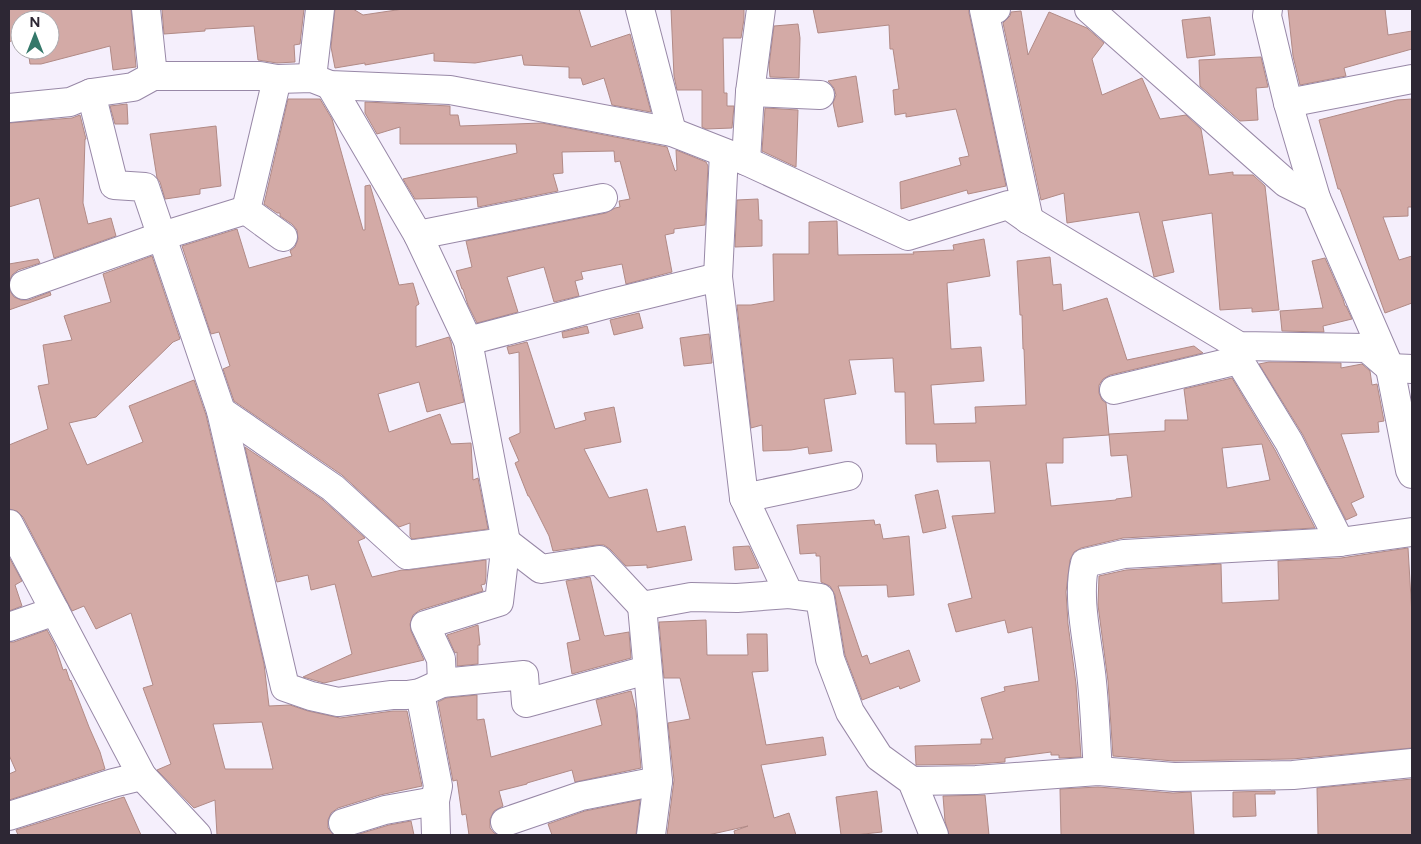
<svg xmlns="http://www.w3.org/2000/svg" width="1421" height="844" viewBox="0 0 1421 844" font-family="Figtree,sans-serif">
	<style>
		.building { fill: #d3aaa6; stroke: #b18a86; fill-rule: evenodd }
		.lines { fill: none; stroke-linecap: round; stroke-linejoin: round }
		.minor-casing { stroke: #9888a7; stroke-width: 30 }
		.minor { stroke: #fff; stroke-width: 28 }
	</style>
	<rect width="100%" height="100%" fill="#f5effc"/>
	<g class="building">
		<path d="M9,9H131L136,67L113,70L110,46L41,64H30L28,50H50V20H20V37L9,42Z"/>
		<path d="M162,9H304L300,44L294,45L295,62L277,63L258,60L254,26L205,29V31L164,34Z"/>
		<path d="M335,9H353L363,15L403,9H579L591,47L630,34L651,112L612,105L604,78L583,85L581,78H569V67L524,65L522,55L475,63L434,61V53L365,65V63L335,68L331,47Z"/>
		<path d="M671,9H744V19L741,38H723L724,93H727V106H734L732,128L706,129L702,127V90H677L674,76Z"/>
		<path d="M813,9H969V13L1006,186L968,194L967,190L901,209L900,182L961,165L959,158L969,156L956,109L906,117V113L895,115L893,90L899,89L893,49H890L889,25L818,33Z"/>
		<path d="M1288,9H1385L1388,35L1412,31V49L1344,68L1346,76L1300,85L1293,56Z"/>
		<path d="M1021,11L1028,55L1049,12L1087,28L1104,43L1092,59L1102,95L1142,78L1160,119L1186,115L1201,129L1209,175L1233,172V175H1253L1265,186L1279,310L1252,312V308L1220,310L1212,213L1162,221L1174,272L1154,277L1139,212L1067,223L1064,193L1041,200L1003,23L1010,16L1011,12Z"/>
		<path d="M1210,17L1215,55L1187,58L1182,20Z"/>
		<path d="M798,24L800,38L799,78L770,77L769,66L774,26Z"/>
		<path d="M1261,57L1268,87L1256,88L1258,120L1240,121L1200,86L1199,60Z"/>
		<path d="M856,76L863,122L838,127L833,103L836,95L834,88L828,81Z"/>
		<path d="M288,99H320L332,119L363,230H365V186L370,185L399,285L413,283L419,304L416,306V347L449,337L451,342L464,402L427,412L419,382L378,394L389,432L440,414L451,444L471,443L473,480L478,478L488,529L412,539L410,536V523L399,527L342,475L234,401L223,369L230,366L219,332L211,334L182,246L237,229L249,268L292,256L290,251L295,247L298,239L297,230L292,224L280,216V213H277L264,204Z"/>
		<path d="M1412,99V207H1408V216L1383,217L1399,260L1412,256V303L1385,313L1340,189H1338L1319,120L1397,100Z"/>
		<path d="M365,102L450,106V115H458L460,126L542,123L667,147L675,171L677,170L676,150L706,162L708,166L705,225L674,229V233L665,235L672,272L626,284L622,264L581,272L583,279L575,281L579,296L554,302L544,267L507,277L518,312L477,323L468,305L463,289H462L456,271L472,267L466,241L606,213L615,208L620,207L619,201L630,199L620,161L615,162L614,151L562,152L563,173L553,174L558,191L478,207L477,197L415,199L403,179L517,153L516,144H400V127L377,134L365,113Z"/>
		<path d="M127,104L128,124H115L110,106Z"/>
		<path d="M765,108L798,110L796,167L762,151Z"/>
		<path d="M80,115L86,139H85L83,203L88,224L111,218L116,236L54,258L39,198L9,207V123L72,118Z"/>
		<path d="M216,126L221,186L200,189V194L165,199L160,182L157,178L150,134Z"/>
		<path d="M758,199L759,220H762V246L735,247L737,200Z"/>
		<path d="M837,221L838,255L914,254L913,252L954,250L953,245L984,239L990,276L947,283L951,349L981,347L984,381L931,385L934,424L976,423L975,407L1026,405L1024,349H1023L1022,315H1020L1017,261L1050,257L1053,285L1061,284L1063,311L1107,298L1127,360L1194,346L1203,353L1110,375L1103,379L1099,385V393L1102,400L1106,403L1109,435L1063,438V463H1046L1051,506L1116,500V499L1132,497L1127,455L1111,456L1109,434L1165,431V420H1188L1184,389L1232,378L1275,450L1315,528L1123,538L1081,548L1074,552L1070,560L1066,592L1068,624L1076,684L1081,757L1059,758V755H1051V752L1005,758V762L975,764L916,765L915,746L981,744V739H993L981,698L1005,691L1004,687L1039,681L1032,627L1008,633L1005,620L956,632L948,604L972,598L952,516L995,513L990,461L937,462L936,444H906L905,392H895L893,358L849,360L856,394L824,399L832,451L809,454L808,447L791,450L763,451L762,425L751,428L737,305H751L774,301L773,254H809V222ZM1262,444L1270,480L1227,488L1222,448Z"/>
		<path d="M152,256L180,339L173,342L96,417L69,423L87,465L143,442L129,406L194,380L206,415L264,664L269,706L290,705L308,711L340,718L393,711H407L422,786L380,795L338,808L331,813L328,820V828L334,835H217L215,800L194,808L157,770L171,764L143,688L153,685L131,613L96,629L84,606L72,611L23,517L17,511L9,509V445L48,429L38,386L49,384L43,345L72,340L64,316L111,302L103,274ZM262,722L273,769H225L213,724Z"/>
		<path d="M1325,258L1343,299L1345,306H1346L1352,319L1323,326L1324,332L1282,331L1280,311L1323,308L1312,261Z"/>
		<path d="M38,259L40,263L18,270L12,275L9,282V264Z"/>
		<path d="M9,284L10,291L14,297L21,300H29L50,292L51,295L9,310Z"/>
		<path d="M639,313L643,328L614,335L610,320Z"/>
		<path d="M587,326L589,333L563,338L562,332Z"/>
		<path d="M709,334L712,363L684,366L680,338Z"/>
		<path d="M527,342L555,429L586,420L584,413L614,407L621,442L584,449L609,498L647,489L657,532L685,526L692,560L647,568V565L626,566L610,549L604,545H597L553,551L549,536L529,496H528L515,463L519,461L509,438L520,433L519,352L509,354L507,347Z"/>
		<path d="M1269,362L1341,363V368L1362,364L1370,371L1372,385L1377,384L1384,421L1378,422L1379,432L1341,434L1364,497L1351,503L1357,515L1346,520L1303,435L1259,364Z"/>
		<path d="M245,447L323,500L365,538L358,541L372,577L402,570H409L486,560V576L485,584L481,585L483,591L420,610L413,615L410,624L411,631L424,660L324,683L303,677L352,654L335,584L311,590L308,575L277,582Z"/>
		<path d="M938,490L946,528L923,533L915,495Z"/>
		<path d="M874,520L875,525L880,524L883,539L909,536L914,595L888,597L887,585L838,586L862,657L867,655L870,664L909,650L920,681L900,689L899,686L862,700L845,655L835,595L830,586L821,582L820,556H816V553L800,554L797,525Z"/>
		<path d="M749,546L759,568L735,570L733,547Z"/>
		<path d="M1408,548L1412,615V748L1292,759L1174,761L1113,756L1108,681L1098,605L1099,576L1126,570L1221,564L1222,603L1279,600L1278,561L1341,558Z"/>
		<path d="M9,557L22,581L15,585L22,606L9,611Z"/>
		<path d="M590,577L604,635L605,636L629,632L631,658L572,674L567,643L580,640L566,581Z"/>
		<path d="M706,620L707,655H748L747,634H767L768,671L752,672L766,745L823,737L826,755L761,765L774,818L789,813L796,835H735L734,831L748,826L708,835H667L674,780L668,723L690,719L680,678H664L659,622Z"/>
		<path d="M478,625L480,645H478V664L457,666V652L455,653L447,635Z"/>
		<path d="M47,630L55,645L63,670L66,669L70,681L71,680L89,727L100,752L105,769L9,800V774L16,771L9,755V642H14Z"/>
		<path d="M631,691L636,711L641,768L575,782L572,770L527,783V784L499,791L503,806L494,811L490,819V828L494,833L498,835H469L466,814L462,815L457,780L453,781L438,702L446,698L477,695V720L484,719L491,757L602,725L596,700Z"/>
		<path d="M1412,779V835H1318L1317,788Z"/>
		<path d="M1098,787L1173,793L1191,792L1194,835H1061L1060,789Z"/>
		<path d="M877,791L882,832L855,835H841L836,797Z"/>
		<path d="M1275,791V794H1255L1256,816L1233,817V792Z"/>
		<path d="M985,795L989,835H949L945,821L943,796Z"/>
		<path d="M124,797L141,835H18L16,830Z"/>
		<path d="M640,800L636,835H552L548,824L585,811Z"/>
		<path d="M411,821L414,835H356L389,825Z"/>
	</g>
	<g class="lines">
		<defs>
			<g id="minor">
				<path d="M146,9L153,76"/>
				<path d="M640,9L672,132"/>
				<path d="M996,9L984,10L1029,220"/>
				<path d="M1089,9L1286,183L1316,198L1390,368L1410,470L1412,474"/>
				<path d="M1268,9L1267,16L1288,103L1316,198"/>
				<path d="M312,78L320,9"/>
				<path d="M277,79L246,210L283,237"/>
				<path d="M330,85L418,235L468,341L506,542L499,602L425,625L441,659L442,683"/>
				<path d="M750,92L820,95"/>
				<path d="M91,93L114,185L145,187L221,411L285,687L311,696L338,702L392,695H407L420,693L442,683L524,675L526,703L647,670"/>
				<path d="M1288,103L1412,79"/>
				<path d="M9,108L70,102L91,93L133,87L153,76H260L277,79L312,78L330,85L450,90L672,132L746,161L908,236L1008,205L1029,220L1239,346L1367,348L1390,368L1412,369"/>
				<path d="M724,153L718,277L744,498L789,594L820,598L830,659L850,712L879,757L912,781L934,835"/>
				<path d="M746,161L750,92L761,9"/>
				<path d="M418,235L603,198"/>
				<path d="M24,285L162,236L246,210"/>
				<path d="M468,341L604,305L718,277"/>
				<path d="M1239,346V360L1289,442L1340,542"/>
				<path d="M1114,390L1239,360"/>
				<path d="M221,411L333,488L407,555L506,542L541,569L599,560L642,606L691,597L737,598L789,594"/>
				<path d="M744,498L848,476"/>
				<path d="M9,524L142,776L197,835"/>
				<path d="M642,606L658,781L651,835"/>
				<path d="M9,627L55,611"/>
				<path d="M420,693L438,786L435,801L436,835"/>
				<path d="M1098,771C1096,742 1095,712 1092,682C1089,646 1076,598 1085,563L1124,554L1340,542L1412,532"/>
				<path d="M912,781L976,780L1098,771L1174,777L1293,775L1412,763"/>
				<path d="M9,816L113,783L142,776"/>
				<path d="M505,822L581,796L658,781"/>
				<path d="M343,823L385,810L435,801"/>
			</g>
		</defs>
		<use href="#minor" class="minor-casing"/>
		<use href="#minor" class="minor"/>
	</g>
	<rect width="1421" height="844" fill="none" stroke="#2d2734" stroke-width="20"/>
	<g transform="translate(35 35)"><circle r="24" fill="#ffffff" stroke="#aba9ae"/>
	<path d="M0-4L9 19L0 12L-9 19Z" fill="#34786a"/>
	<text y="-8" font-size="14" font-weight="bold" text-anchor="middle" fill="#2d2734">N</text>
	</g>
</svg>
